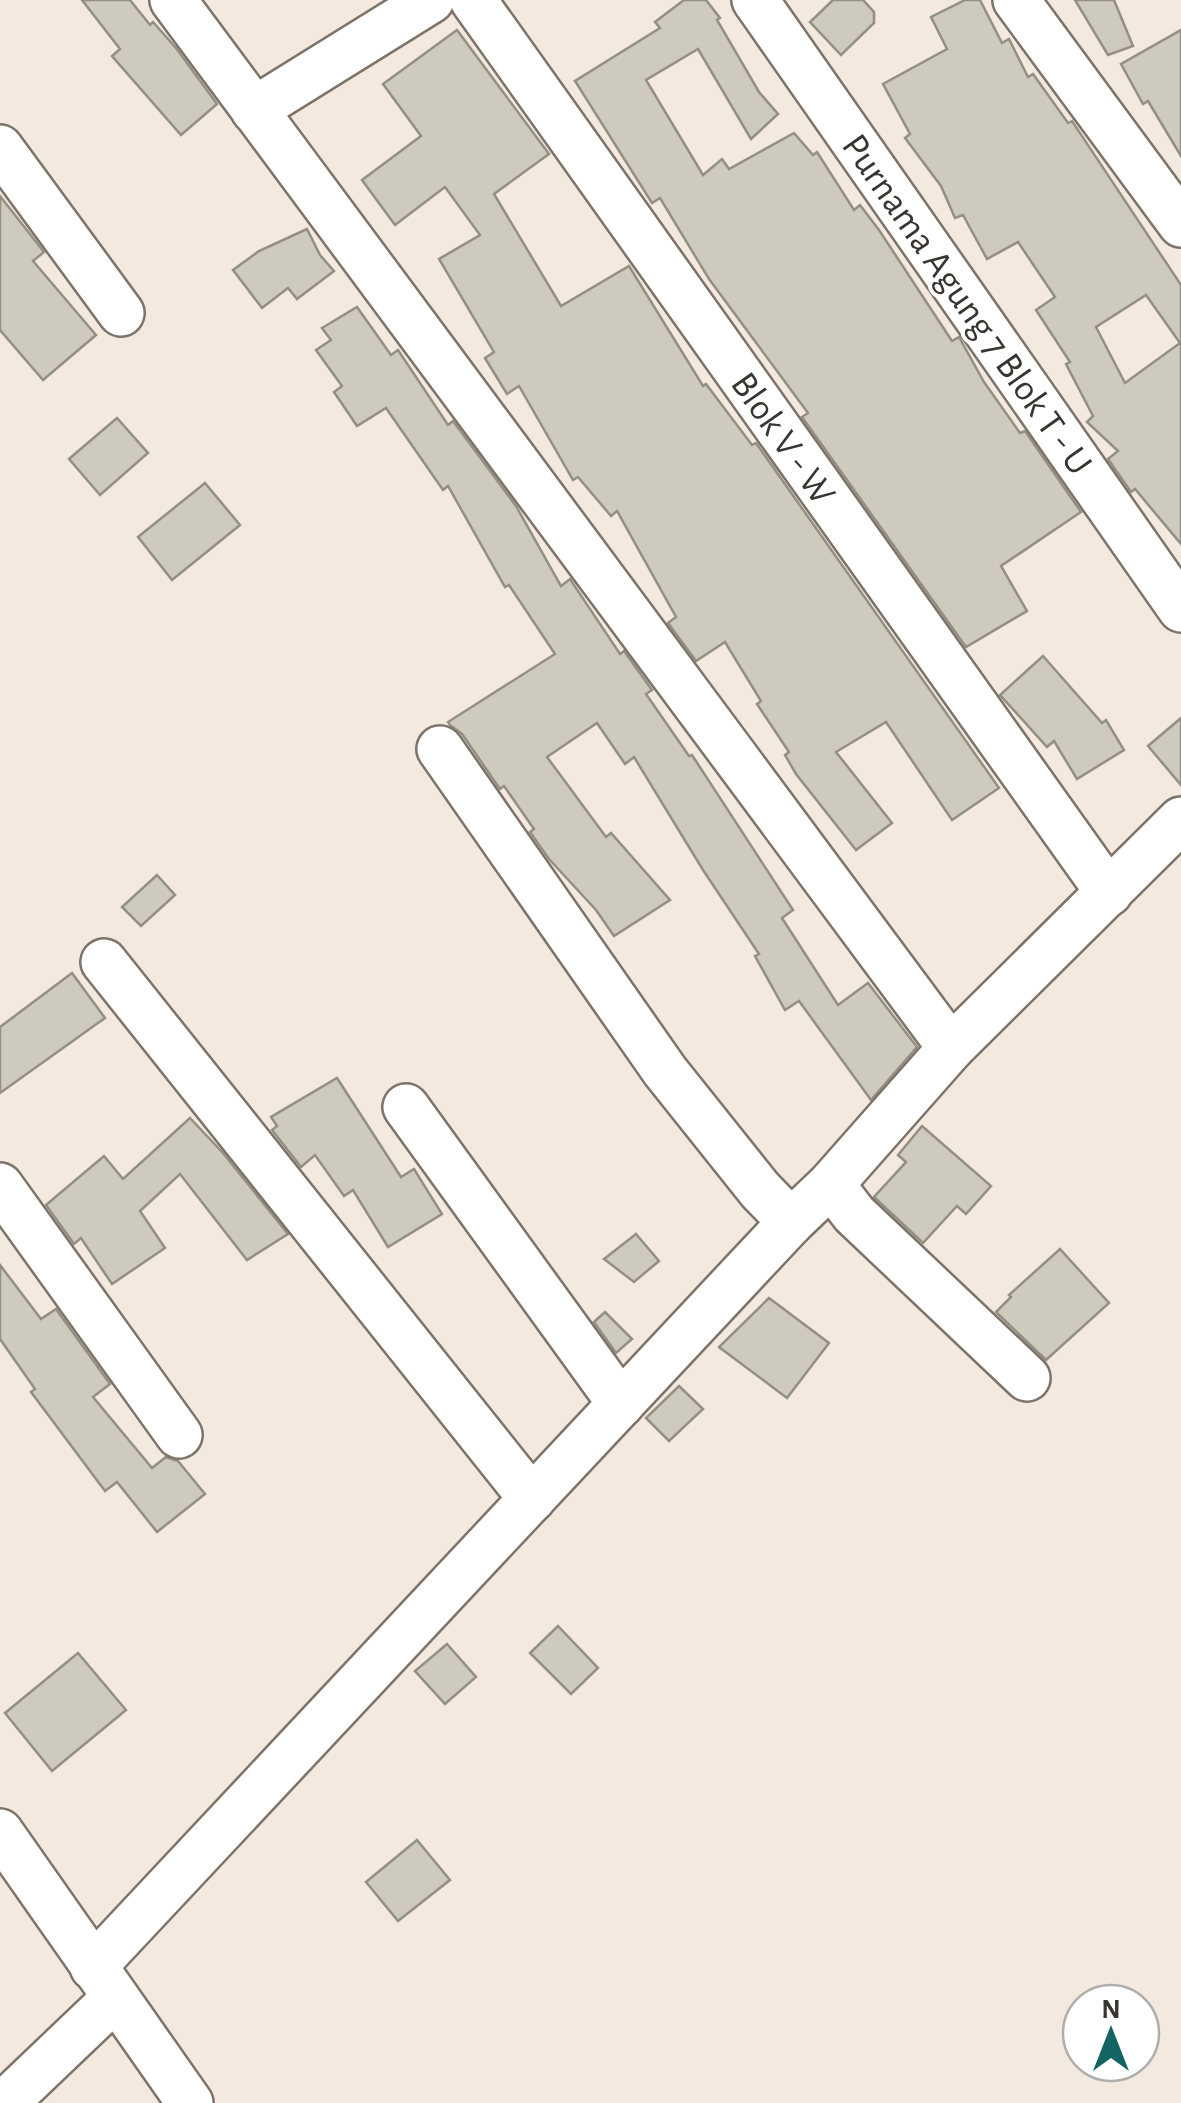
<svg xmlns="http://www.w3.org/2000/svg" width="1181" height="2103" viewBox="0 0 1181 2103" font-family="'Alegreya Sans',sans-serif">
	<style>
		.building { fill: #cecabd; stroke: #948f83; stroke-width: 2.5; fill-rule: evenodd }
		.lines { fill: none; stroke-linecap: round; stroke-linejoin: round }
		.minor-casing { stroke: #7d7369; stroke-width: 50 }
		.minor { stroke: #fff; stroke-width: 45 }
		.labels { text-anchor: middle; stroke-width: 8; stroke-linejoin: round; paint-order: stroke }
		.street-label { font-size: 38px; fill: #383430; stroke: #fff }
	</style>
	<rect width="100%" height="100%" fill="#f4e9de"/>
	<g class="building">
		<path d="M82,0H130L150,25L153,22L176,48L217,104L181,135L112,56L120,49Z"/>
		<path d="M684,0H706L720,18L717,20L759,92L778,114L751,139L698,49L646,80L703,175L722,159L729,169L794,133L813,155L817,152L854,210L860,205L879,230L952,341L959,337L984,382L1020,433L1025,431L1081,512L1001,566L1027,611L966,647L802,417L808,413L709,279L660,198L652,203L575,81L660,28L655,22Z"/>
		<path d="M833,0H863L874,12V23L841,55L810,22Z"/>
		<path d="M965,0H980L1002,43L1009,39L1028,77L1033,74L1068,123L1072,121L1181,285V544L1135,489L1131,492L1108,459L1118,451L1087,422L1093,416L1066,364L1070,362L1036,310L1055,297L1018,242L987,259L963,215L955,218L941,186L905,138L910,134L883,84L947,49L931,17ZM1146,295L1180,343L1125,383L1096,327Z"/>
		<path d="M1075,0H1114L1133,46L1108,55Z"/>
		<path d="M457,30L549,154L494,194L561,306L629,266L703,386L706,384L752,445L756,443L999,788L952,820L886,722L836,752L892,823L856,850L796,774L785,755L789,752L757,704L761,701L725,642L696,661L668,623L676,617L617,511L611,516L578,477L573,480L519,386L507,394L485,358L494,352L439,259L480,235L445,187L395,225L362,180L421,136L383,84Z"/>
		<path d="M1181,30V156L1148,101L1143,104L1121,64Z"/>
		<path d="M0,196L44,252L33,261L96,335L43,380L0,330Z"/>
		<path d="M307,229L320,255L334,271L297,299L288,288L262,308L233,270L259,251Z"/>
		<path d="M357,307L391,355L398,350L448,425L453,421L516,506L561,586L570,579L620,654L624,651L652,690L646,694L689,756L692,755L793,910L782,918L838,1005L868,983L917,1047L871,1100L799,1001L785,1010L755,956L759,954L703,870L634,757L625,764L597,723L547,757L606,837L611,833L670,900L614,936L596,910L549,859L530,832L534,829L504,786L500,789L462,734L450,725L448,722L555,654L509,585L505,587L448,486L443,490L386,408L357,426L334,392L342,386L316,350L331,340L322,328Z"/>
		<path d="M117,418L148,453L100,495L69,459Z"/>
		<path d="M205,483L240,525L172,580L138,537Z"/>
		<path d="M1043,656L1102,723L1106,720L1124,750L1077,779L1054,741L1047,747L1000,695Z"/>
		<path d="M1181,718V785L1148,746Z"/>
		<path d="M157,875L175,895L141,926L122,907Z"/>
		<path d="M72,973L105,1018L0,1093V1027Z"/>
		<path d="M337,1078L401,1177L414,1169L442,1214L388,1247L353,1190L344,1196L315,1155L301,1167L272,1130L277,1126L271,1117Z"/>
		<path d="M190,1118L223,1153L288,1234L247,1260L180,1174L140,1211L165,1248L112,1284L81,1238L74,1244L46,1205L104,1156L123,1179Z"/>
		<path d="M922,1126L991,1186L966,1214L957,1206L923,1243L874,1197L906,1162L898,1155Z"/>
		<path d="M636,1234L659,1261L634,1282L604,1259Z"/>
		<path d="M1060,1249L1109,1303L1046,1360L996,1312L1011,1297L1009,1295Z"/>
		<path d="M0,1265L41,1319L56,1309L110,1384L93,1397L152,1468L166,1457L178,1461L205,1494L157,1532L117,1482L105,1491L31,1392L35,1389L0,1339Z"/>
		<path d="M769,1298L829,1343L787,1398L719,1347Z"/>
		<path d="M605,1312L632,1339L616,1353L594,1322Z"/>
		<path d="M679,1386L703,1409L669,1441L646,1418Z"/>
		<path d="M558,1626L598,1668L571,1694L530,1653Z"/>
		<path d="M447,1644L476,1677L445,1704L415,1671Z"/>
		<path d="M78,1653L126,1710L52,1771L5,1713Z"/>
		<path d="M417,1840L450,1880L398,1921L366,1882Z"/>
	</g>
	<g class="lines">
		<defs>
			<g id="minor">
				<path d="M173,0L951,1048"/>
				<path d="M473,0L1109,893"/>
				<path d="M755,0L1181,609"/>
				<path d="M1016,0L1181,224"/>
				<path d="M254,110L431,0"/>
				<path d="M0,148L121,313"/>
				<path d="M440,749L665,1071L760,1190L791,1222"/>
				<path d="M104,962L532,1499"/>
				<path d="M406,1107L621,1404"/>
				<path d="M831,1184L854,1214L1027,1378"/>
				<path d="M0,1186L179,1435"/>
				<path d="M0,1832L190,2103"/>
				<path d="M93,1967L791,1222L831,1184L951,1048L1181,820"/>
				<path d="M5,2103L115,1998"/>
			</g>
		</defs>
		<use href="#minor" class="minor-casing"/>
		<use href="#minor" class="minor"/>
	</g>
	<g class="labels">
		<g class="street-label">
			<text transform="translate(968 304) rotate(55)" y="13">Purnama Agung 7 Blok T - U</text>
			<text transform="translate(784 438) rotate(55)" y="13">Blok V - W</text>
		</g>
	</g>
	<g transform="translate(1111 2033)"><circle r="48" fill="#ffffff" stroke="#afaeac" stroke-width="2.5"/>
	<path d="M0-8L18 38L0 25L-18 38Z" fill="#146464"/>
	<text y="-15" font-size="28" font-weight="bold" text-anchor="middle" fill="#383430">N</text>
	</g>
</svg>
